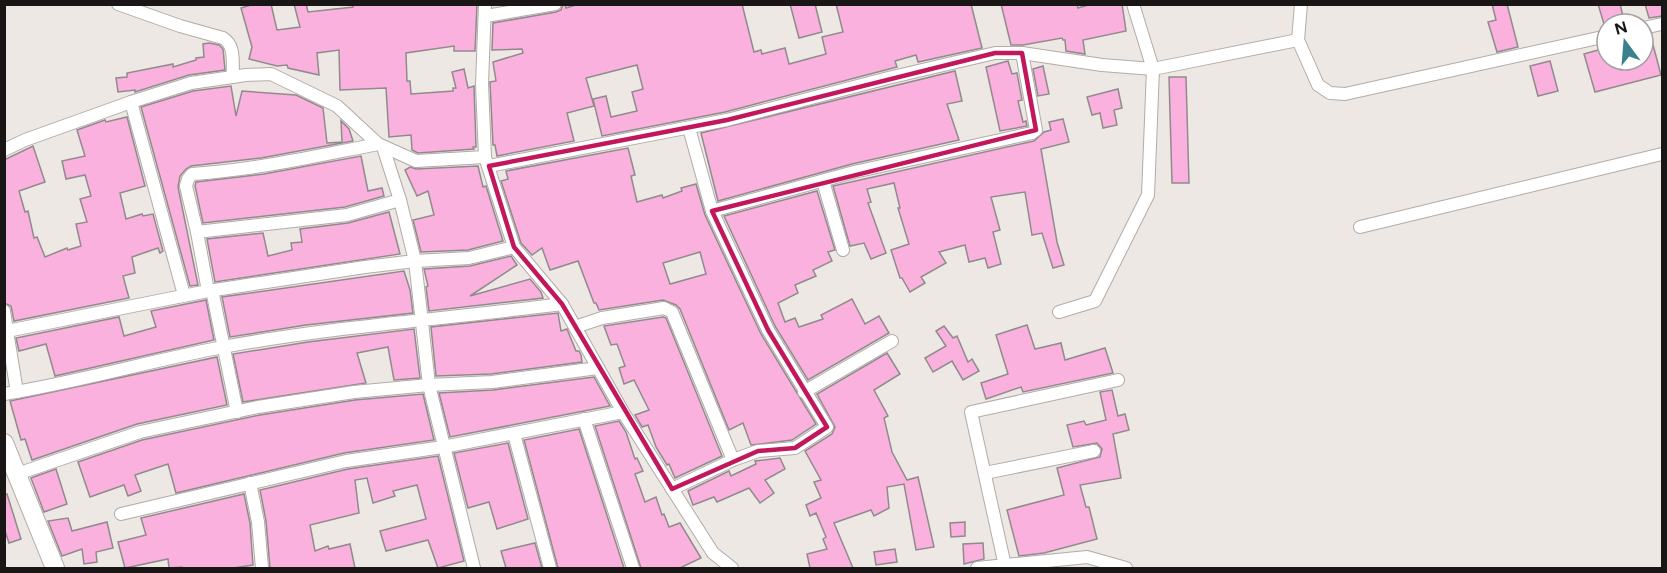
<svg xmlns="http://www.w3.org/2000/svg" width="1667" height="573" viewBox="0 0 1667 573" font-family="Figtree,sans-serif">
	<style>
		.building { fill: #fbb1de; stroke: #908a8d; stroke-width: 1.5; fill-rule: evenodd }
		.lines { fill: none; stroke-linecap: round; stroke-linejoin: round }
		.street-casing { stroke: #b2aba8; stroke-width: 14 }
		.secondary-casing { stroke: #b2aba8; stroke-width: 20 }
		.street { stroke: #fff; stroke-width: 12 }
		.secondary { stroke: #fff; stroke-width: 18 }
		.marked { fill: none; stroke: #c2185b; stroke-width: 4.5; stroke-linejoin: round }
	</style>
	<rect width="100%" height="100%" fill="#eee8e4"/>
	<g class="building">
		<path d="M254,4H271L277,30L300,27L294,4H306L308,12L353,7L352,4H477L475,51H454V46L406,53L407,81H410L411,94L453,91V88H456L452,72L464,69L468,88L474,86L476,147H473L474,149L418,153L412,150L411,135L389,137L386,88L340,90L339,50L317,53L319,75L288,68L287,65L277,66L249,59L252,47L241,8Z"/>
		<path d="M563,4H565L566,8L579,4H742L754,52L761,50L762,54L785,48L789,64L826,54L822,37L843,32L836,4H971L982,48L918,62L916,55L895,61L897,67L725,112L602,136L593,99L606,96L611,117L637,111L632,92L643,89L637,65L586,78L594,106L567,113L574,141L497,156L495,145H493L490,82L496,81L493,62L523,53L522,49L492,50L493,23L556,12L561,10Z"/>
		<path d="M790,4H815L822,32L799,38Z"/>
		<path d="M1001,4H1077L1078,8L1092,4H1122L1126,31L1083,40L1085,54L1066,51L1065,40H1063L1062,38L1023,45H1011Z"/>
		<path d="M1492,4H1507L1518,47L1497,52L1488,22L1496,20Z"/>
		<path d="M1598,4H1620L1625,24H1604Z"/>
		<path d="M1645,4H1662V16L1649,18Z"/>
		<path d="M1652,41L1661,75L1595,92L1584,54L1605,48L1607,60H1643V43Z"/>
		<path d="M209,43L219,45L223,49L225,70L189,75L135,92V90L118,92L116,78L127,77V73L173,64V67L196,60V58L204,57L203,44Z"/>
		<path d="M1008,61L1012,74L1017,73L1022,100L1018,101L1023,122L1026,121L1027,126L1000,131L986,67Z"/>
		<path d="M1550,61L1558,91L1538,96L1530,66Z"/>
		<path d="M1043,66L1049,94L1038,96L1033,69Z"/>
		<path d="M955,71L962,101L947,104L959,140L852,164L718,201L701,133Z"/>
		<path d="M1169,77H1186L1189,183H1172Z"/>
		<path d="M231,86L236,116L242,91L296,95L323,108L327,143L342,142L341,121L349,129L353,141L261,158L191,166L186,169L180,176L178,187L198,285L190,286L141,107L193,91Z"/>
		<path d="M1118,89L1122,108L1114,110L1117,125L1103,128L1100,113L1092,115L1087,97Z"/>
		<path d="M127,117L145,186L120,193L126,219L142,214L143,216L153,214L163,251L160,253L158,248L132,257L135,273L123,276L129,298L14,321L11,306L4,303V160L33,146L45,182L19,191L25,212L28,211L34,238L37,237L45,257L67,248L68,250L81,246L76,224L87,222L80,199L91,196L85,175L66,179L62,161L85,156L77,130L105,120L106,122Z"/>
		<path d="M1063,119L1069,142L1041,149L1057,242L1064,265L1053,268L1042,233L1032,235L1025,192L991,197L1000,230L993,232L1001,264L988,268L985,258L969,262L965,245L939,252L946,263L921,277L925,283L910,292L902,278H900L891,250L909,244L898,208H900L894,183L867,189L871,202L868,203L886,253L871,259L864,243L850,246L833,186L1034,141L1044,132L1051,130L1049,122Z"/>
		<path d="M628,148L635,175L631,176L637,202L662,195L663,198L682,191L681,188L696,184L705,215L761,334L816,424L792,440L751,445L743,423L729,430L680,309L676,305L663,300L599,310L596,303H594L578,261L550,270L542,248L532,255L521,243L501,181L508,179L506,171ZM700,252L706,274L670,284L663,263Z"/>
		<path d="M361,156L368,191L382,188L384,196L345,207L203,223L195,186L196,182L264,174Z"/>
		<path d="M478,166L483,187L486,186L503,241L468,250L421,252L413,220L434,215L428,191L417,196L405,170L410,167L416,169Z"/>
		<path d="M817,191L835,250L828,252L832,261L813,270L816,276L795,285L798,293L778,303L785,322L795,318L799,327L823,319L821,315L852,299L865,324L879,316L889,333L808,380L775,326L724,216Z"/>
		<path d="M389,212L400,254L215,282L207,239L263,233L268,256L292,250L291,243L302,242L300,229L348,223Z"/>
		<path d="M511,256L517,265L470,296L530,279L541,292L543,298L429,311L426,287L428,286L424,269L470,266Z"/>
		<path d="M404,271L410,290L413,313L306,325L230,337L222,297Z"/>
		<path d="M206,300L214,340L55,376L46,344L19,351L16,338L119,317L124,336L156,327L151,311Z"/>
		<path d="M558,313L561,331L567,329L576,351H579L581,355L582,362L491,374L436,376L431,327Z"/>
		<path d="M663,317L666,318L722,456L675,478L669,464L667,465L656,447L648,425L642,427L635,415L649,410L634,380L624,384L619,368L625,366L617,344L611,345L604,326Z"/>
		<path d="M1027,325L1035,349L1061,343L1065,360L1105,348L1113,373L1023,392L1021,387L986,399L981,383L1008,374L996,335Z"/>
		<path d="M944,326L953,338L957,336L968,362L972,359L979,371L963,380L952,361L933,372L925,358L946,346L936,331Z"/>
		<path d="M414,329L420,378L394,380L388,347L357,353L366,383L243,402L233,354L308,342Z"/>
		<path d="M887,353L900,374L874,390L888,416L884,418L892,452L907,480L918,477L934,547L916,550L904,484L887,487L889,508L874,516L871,510L834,523L853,568H810L807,554L827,549L823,539L826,537L816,513L810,516L806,505L821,498L814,482L821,480L805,451L832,434L835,427L817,394Z"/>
		<path d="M217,357L227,405L137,424L32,460L25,439L21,440L10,401Z"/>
		<path d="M594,377L610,406L450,437L439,393L493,390Z"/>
		<path d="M1112,390L1118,416L1125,414L1129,430L1113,434L1121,478L1080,485L1086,507H1089L1097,539L1044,553L1019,556L1007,510L1064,495L1057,468L1100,457L1102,449L1097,443L1073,447L1067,425L1084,421L1086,425L1106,420L1100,392Z"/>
		<path d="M423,394L434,440L344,453L176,493L168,464L135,475L141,491L128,496L124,485L90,497L78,462L142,440L260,415L355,400Z"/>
		<path d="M619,421L626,432L635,459L637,458L643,471L635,474L645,502L656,497L662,515L664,514L669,527L680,523L701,558L680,568H641L595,426Z"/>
		<path d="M579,429L624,568H558L524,440Z"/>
		<path d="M508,443L528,519L497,529L489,502L468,508L454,453Z"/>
		<path d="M438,456L464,561L438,568L428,540L386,551L380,531L426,519L417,485L393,491L395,496L373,503L367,478L355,480L359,513L310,525L315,551L328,546L329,549L350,544L355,568H270L266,521L260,490L348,469Z"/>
		<path d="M780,458L785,469L765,480L774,493L760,503L749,488L717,502L714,497L693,505L688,491L729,471L731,476L756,464L755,461Z"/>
		<path d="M56,469L67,504L44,512L31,478Z"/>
		<path d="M4,494H7L21,539L9,543L4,528Z"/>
		<path d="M244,494L250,523L253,565L233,568H182V567L169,568L168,559L125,568L118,542L146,535L141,518Z"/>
		<path d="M68,518L72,531L107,522L113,548L96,552L97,562L84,564L82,549L62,556L48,521Z"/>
		<path d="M965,522V536L951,537L950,523Z"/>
		<path d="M535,543L542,568H506L501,551Z"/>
		<path d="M983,543L984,559L964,564L963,544Z"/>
		<path d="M895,549L897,562L876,565L874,552Z"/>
	</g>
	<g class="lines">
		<defs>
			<g id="street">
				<path d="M118,4L180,26L223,38C236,46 232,63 233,77"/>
				<path d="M485,4L482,84L485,157L514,247L562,304L623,412L713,553L732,568"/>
				<path d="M1301,4L1298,40L1318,85L1330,93L1345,94L1607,36"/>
				<path d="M486,16L555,4"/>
				<path d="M1643,28L1662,24"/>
				<path d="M131,102L184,295"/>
				<path d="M383,147L400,200L415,261L429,385L474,568"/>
				<path d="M4,150L25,140L131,102L191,83L246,75L271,74L337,106L378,144L416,161L485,157"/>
				<path d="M489,166L727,120L888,78L995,53H1022L1102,65L1153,69L1133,4"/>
				<path d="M823,181L843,250"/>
				<path d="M712,211L854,172L1032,133L1036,130L1022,53"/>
				<path d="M1360,227L1662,154"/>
				<path d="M197,232L186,186L188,179L192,174C255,170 316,156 378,144"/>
				<path d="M212,290L237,412"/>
				<path d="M208,291L197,232L347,215L400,200"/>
				<path d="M4,311L7,331"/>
				<path d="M1059,312L1095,301L1148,195L1153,69L1298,40"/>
				<path d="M575,327L602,318L664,308L672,312L733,460"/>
				<path d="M17,392L7,331L208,291L365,267L415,261L469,258L514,247"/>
				<path d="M804,392L892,341"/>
				<path d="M4,394C78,382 150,361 223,347C335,326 449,319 562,304"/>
				<path d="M584,419L633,568"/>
				<path d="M514,434L550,568"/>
				<path d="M985,473L1094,451"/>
				<path d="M17,474L140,432L258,407L354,392L429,385L492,382L598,368"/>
				<path d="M250,483L258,522L262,568"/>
				<path d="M672,489L733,460L758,451L795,448L827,427L768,330L712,211L689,128"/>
				<path d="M121,514L346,461L443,447L623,412"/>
				<path d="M1005,566L971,412L1118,380"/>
				<path d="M977,568L1087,557L1126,568"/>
			</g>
			<path id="secondary" d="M4,443L55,568"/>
		</defs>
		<use href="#street" class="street-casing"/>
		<use href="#secondary" class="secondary-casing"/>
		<use href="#street" class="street"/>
		<use href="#secondary" class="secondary"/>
	</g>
	<path class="marked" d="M995,53H1022L1036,130L712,211L768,330L827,427L795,448L758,451L672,489L562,304L514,247L489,166L727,120Z"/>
	<rect width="1667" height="573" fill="none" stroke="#191615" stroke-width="12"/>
	<g transform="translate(1625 42) rotate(344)"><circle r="28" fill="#ffffff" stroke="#a3a2a1" stroke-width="1.5"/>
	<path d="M0-4.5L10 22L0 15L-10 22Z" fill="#3b818d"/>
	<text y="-9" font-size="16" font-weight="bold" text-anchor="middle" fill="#191615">N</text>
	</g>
</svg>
